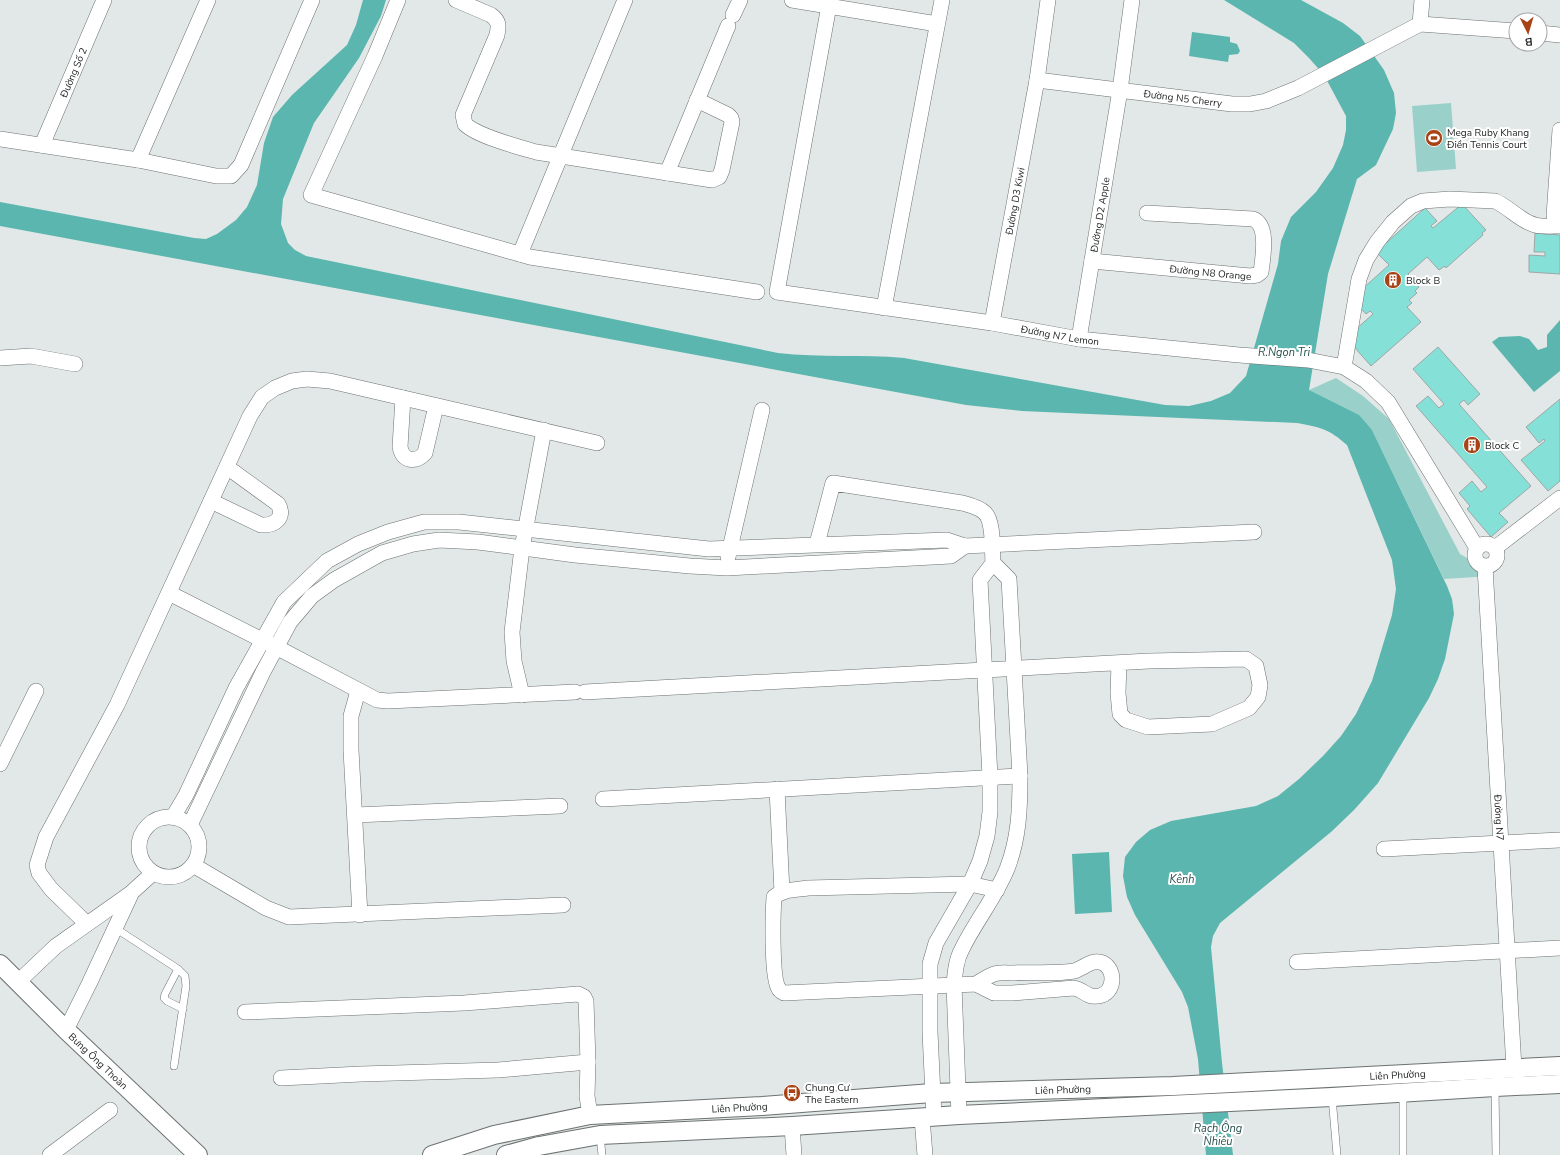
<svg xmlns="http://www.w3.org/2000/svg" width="1560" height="1155" viewBox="0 0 1560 1155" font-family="'Nunito Sans',sans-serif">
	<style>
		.green { fill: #9ad0ca }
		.water { fill: #5ab6ae }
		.building { fill: #85e1d8; stroke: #9fa6a5 }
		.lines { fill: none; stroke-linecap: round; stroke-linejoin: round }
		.service-casing { stroke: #6c7271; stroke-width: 8 }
		.minor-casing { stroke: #6c7271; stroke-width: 16 }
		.tertiary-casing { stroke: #6c7271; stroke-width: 20 }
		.service { stroke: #fff; stroke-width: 7 }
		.minor { stroke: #fff; stroke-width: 15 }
		.tertiary { stroke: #fff; stroke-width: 18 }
		.labels { text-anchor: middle; stroke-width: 4; stroke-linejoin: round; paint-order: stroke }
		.street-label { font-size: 10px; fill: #1d201f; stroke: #fff }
		.poi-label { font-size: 10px; fill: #1d201f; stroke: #fff; text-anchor: start }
		.water-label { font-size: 11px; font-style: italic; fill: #26504c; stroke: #fff }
	</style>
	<rect width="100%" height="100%" fill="#e1e8e7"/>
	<g class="green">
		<path d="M1451,103L1456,169L1417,172L1412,106Z"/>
		<path d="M1336,378L1363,396L1389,419L1460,554L1482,567L1492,576L1444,579L1372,430L1309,390Z"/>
	</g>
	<g class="water">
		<path d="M363,0H386L381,16L359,58L314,123L283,199L281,224L288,243L295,250L306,256L778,353C820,358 862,354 904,358L1165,405L1189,406L1211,401L1230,393L1246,376L1278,264L1281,241L1291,217L1316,192L1333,168L1343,145L1346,130V116L1324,75L1309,58L1294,43L1224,0H1301L1343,23L1360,36L1384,70L1394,93L1396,113L1393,129L1376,165L1357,179L1328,274L1309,390L1359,415L1372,430L1447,586L1452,599L1454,614L1445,659L1438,679L1429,698L1378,783L1354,810L1331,832L1220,923L1213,936L1211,947L1222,1063L1233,1155H1206L1198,1059L1188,1007L1182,992L1135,915L1127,897L1123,876L1125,857L1136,842L1150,830L1171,821L1256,806L1278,796L1299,779L1323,756L1341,736L1356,714L1372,681L1392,615L1396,589L1392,560L1347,445C1329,429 1320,427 1297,423L1022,411L966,405L0,226V202L194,238L206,239L217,234L236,220L247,207L257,185L264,143L273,117L292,95L347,45L356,25Z"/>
		<path d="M1192,32L1230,37V42L1237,44L1240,51L1238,54L1229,55L1228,62L1189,56Z"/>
		<path d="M1560,320V371L1534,392L1492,342L1499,337L1520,336L1529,339L1538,350L1547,347V335Z"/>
		<path d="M1109,852L1112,912L1075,914L1072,854Z"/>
	</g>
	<g class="building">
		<path d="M1462,204L1486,230L1482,233L1483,235L1446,268L1445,266L1439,270L1427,257L1408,274L1419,287L1415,291L1417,293L1409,300L1412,303L1407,307L1421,322L1371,366L1346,338L1373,314L1370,311L1366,314L1353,300L1361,290L1389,265L1376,252L1425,208L1437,221L1431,226L1433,228Z"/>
		<path d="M1535,233L1560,235V274L1529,272V255L1545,256V252H1534Z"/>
		<path d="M1438,347L1480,394L1468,405L1464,400L1459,404L1531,486L1499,513L1508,522L1491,537L1467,509L1470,506L1459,493L1472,481L1481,492L1487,487L1416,406L1428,396L1439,408L1444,404L1413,369Z"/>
		<path d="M1560,399V481L1548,491L1521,460L1545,441L1544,439L1539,443L1526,427Z"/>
	</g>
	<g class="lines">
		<defs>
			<g id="service">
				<path d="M115,928L178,969L185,976L186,986L174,1066"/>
				<path d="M178,969L165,994L164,998L167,1001L183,1009"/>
				<path d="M1495,1087L1496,1155"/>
				<path d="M1403,1093V1155"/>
				<path d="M1332,1097L1337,1155"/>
				<path d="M600,1135L602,1155"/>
			</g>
			<g id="minor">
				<path d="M398,0L375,56L311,195L530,257L757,292"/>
				<path d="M456,0L491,15C499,21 499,25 497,35L463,115L465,124C477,136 518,147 536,152L712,180L719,177L722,170L732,122L731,118L728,115L697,100"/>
				<path d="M792,0L937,24"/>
				<path id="s1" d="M830,0L777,292L992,323L1079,339L1239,355L1308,360L1344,367L1366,381L1388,402L1477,548"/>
				<path d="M733,15L740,0"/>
				<path d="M1420,24L1422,0"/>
				<path d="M1540,33L1560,35"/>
				<path id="s2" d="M1037,80L1232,104H1250L1266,101L1298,88L1420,24L1516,31"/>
				<path d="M0,139L138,160L216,176H231L241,165L312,0"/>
				<path id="s3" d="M42,145L104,0"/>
				<path d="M138,160L208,0"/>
				<path d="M667,173L728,26"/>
				<path d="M1554,216L1560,130"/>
				<path d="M520,254L625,0"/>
				<path id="s4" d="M1092,261L1250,276L1257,275L1261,272C1263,257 1269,225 1253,219L1147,213"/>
				<path d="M884,308L942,0"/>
				<path id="s5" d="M992,323L1037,80L1048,0"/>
				<path id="s6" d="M1079,339L1120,90L1132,0"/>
				<path d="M0,358L31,356L75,364"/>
				<path d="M1344,367L1359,279L1366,260L1377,242L1393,222L1411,206L1423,201L1450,199L1495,201C1509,207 1520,221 1535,225C1543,227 1552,226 1560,226"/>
				<path d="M403,398L400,447C403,462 416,463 425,453L436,406"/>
				<path d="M211,501L261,525C274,526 286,518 278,504L227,467"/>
				<circle cx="1486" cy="555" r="11"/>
				<path d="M817,544L833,483L962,503C969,505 979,507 985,513C994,522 992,550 993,563L980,580L990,777V812L987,836L980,861L970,884L936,943L930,964V1032L934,1117"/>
				<path d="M1495,548L1560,498"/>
				<path d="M728,557L762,410"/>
				<path id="s7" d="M1485,567L1514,1068"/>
				<path d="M169,593L276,647L377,700L388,701L575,692"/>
				<path d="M358,691L351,716V750L360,915"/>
				<path d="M585,692L984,670L1149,661L1246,659L1256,666L1260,685L1258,697L1249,708L1212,724L1148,727L1126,720L1120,714L1118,693L1119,663"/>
				<path d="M522,695L514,661L512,632L522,548L544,430"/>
				<path d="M0,764L36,691"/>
				<path d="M777,789L782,892"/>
				<path d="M603,799L1020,776"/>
				<path d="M355,815L560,806"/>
				<circle cx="169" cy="847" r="30"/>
				<path d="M173,817L186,795L236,688L284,602L327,561L358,544L388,532L424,522H459L709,549L947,540L965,546L1254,532"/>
				<path d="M190,825L263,672L290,622L312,596L334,580L382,553L413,544L439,540L478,542L575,555L690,566L727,568L951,556L965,546"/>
				<path d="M1384,849L1560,840"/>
				<path d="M193,865L266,908L289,917L563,905"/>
				<path d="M87,924L51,889L39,873L37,865L46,837L117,705L250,416L262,397L275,388L292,381L307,379L330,381L597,443"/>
				<path d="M1297,962L1560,948"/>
				<path d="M18,982L56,946L131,893L153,873"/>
				<path d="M976,984C981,981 988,976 994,974C1000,972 1007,973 1013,973C1031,972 1057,974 1074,971C1083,969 1092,958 1103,963C1116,970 1115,993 1099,996C1087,998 1084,990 1074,988L1012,993H994L976,984L784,993C782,992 780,991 779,989C771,979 773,912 774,897C783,889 796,890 808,888L970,884L997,890"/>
				<path d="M245,1012L464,1003L578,994L584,997L586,1001L588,1062L587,1096L590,1115"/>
				<path d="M66,1030L89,984L131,894"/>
				<path d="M281,1078L361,1074L498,1070L588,1062"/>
				<path d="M959,1115L954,985C955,973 956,960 962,949C975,922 995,898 1007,869C1019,838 1020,809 1020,776L1009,579L993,563"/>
				<path d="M922,1118L925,1155"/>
				<path d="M792,1126L794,1155"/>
				<path d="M50,1155L110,1110"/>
			</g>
			<g id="tertiary">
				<path id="s8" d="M0,964L66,1030L198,1155"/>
				<path id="s9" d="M432,1155L494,1135L590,1115L762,1106L932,1093L1173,1086L1560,1066"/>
				<path d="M506,1155L539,1146L600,1135L792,1126L959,1115L1332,1097L1495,1087L1560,1084"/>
			</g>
		</defs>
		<use href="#service" class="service-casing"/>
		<use href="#minor" class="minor-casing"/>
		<use href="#tertiary" class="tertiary-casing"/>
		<use href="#service" class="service"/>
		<use href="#minor" class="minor"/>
		<use href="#tertiary" class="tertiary"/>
	</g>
	<defs>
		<symbol id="stadium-disc" viewBox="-11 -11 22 22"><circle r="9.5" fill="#a84316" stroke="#fff"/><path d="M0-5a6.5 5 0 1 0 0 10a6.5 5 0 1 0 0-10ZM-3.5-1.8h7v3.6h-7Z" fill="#fff"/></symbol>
		<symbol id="building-disc" viewBox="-11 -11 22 22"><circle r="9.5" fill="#a84316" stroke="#fff"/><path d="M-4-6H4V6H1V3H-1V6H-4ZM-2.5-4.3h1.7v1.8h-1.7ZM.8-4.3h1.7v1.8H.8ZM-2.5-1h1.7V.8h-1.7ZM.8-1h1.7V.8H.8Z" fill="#fff"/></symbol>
		<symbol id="bus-disc" viewBox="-11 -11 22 22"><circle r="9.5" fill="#a84316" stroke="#fff"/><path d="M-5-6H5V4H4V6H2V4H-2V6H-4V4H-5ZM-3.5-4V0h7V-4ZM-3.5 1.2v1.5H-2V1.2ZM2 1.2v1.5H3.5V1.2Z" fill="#fff"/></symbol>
	</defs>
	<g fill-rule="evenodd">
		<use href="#stadium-disc" x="1424" y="128" width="20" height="20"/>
		<use href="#building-disc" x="1383" y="270" width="20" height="20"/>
		<use href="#building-disc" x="1462" y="435" width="20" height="20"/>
		<use href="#bus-disc" x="782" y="1083" width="20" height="20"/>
	</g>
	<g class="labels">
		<g class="street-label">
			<text dy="4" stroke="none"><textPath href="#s3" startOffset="79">Đường Số 2</textPath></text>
			<text dy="4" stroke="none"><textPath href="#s2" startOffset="147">Đường N5 Cherry</textPath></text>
			<text dy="4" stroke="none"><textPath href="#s5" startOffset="124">Đường D3 Kiwi</textPath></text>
			<text dy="4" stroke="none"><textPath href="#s6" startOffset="126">Đường D2 Apple</textPath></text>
			<text dy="4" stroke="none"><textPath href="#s4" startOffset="119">Đường N8 Orange</textPath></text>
			<text dy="4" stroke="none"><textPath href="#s1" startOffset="583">Đường N7 Lemon</textPath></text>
			<text dy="4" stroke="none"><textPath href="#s7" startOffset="251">Đường N7</textPath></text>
			<text dy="4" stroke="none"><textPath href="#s8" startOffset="138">Bưng Ông Thoàn</textPath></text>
			<text dy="4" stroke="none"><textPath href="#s9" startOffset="972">Liên Phường</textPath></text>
			<text dy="4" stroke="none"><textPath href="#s9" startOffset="637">Liên Phường</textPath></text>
			<text dy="4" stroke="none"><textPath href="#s9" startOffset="313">Liên Phường</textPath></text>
		</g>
		<g class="poi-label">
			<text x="1447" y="136">Mega Ruby Khang<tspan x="1447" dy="12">Điền Tennis Court</tspan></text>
			<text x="1406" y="284">Block B</text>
			<text x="1485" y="449">Block C</text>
			<text x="805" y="1091">Chung Cư<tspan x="805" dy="12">The Eastern</tspan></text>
		</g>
		<g class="water-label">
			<text x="1284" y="356">R.Ngọn Tri</text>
			<text x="1182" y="883">Kênh</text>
			<text x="1218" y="1132">Rạch Ông<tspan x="1218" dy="13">Nhiêu</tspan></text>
		</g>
	</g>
	<g transform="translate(1528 32) rotate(175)"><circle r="19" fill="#ffffff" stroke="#a5a6a5"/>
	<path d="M0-3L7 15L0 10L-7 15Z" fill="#a84316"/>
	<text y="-6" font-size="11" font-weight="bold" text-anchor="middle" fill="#1d201f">B</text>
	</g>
</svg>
